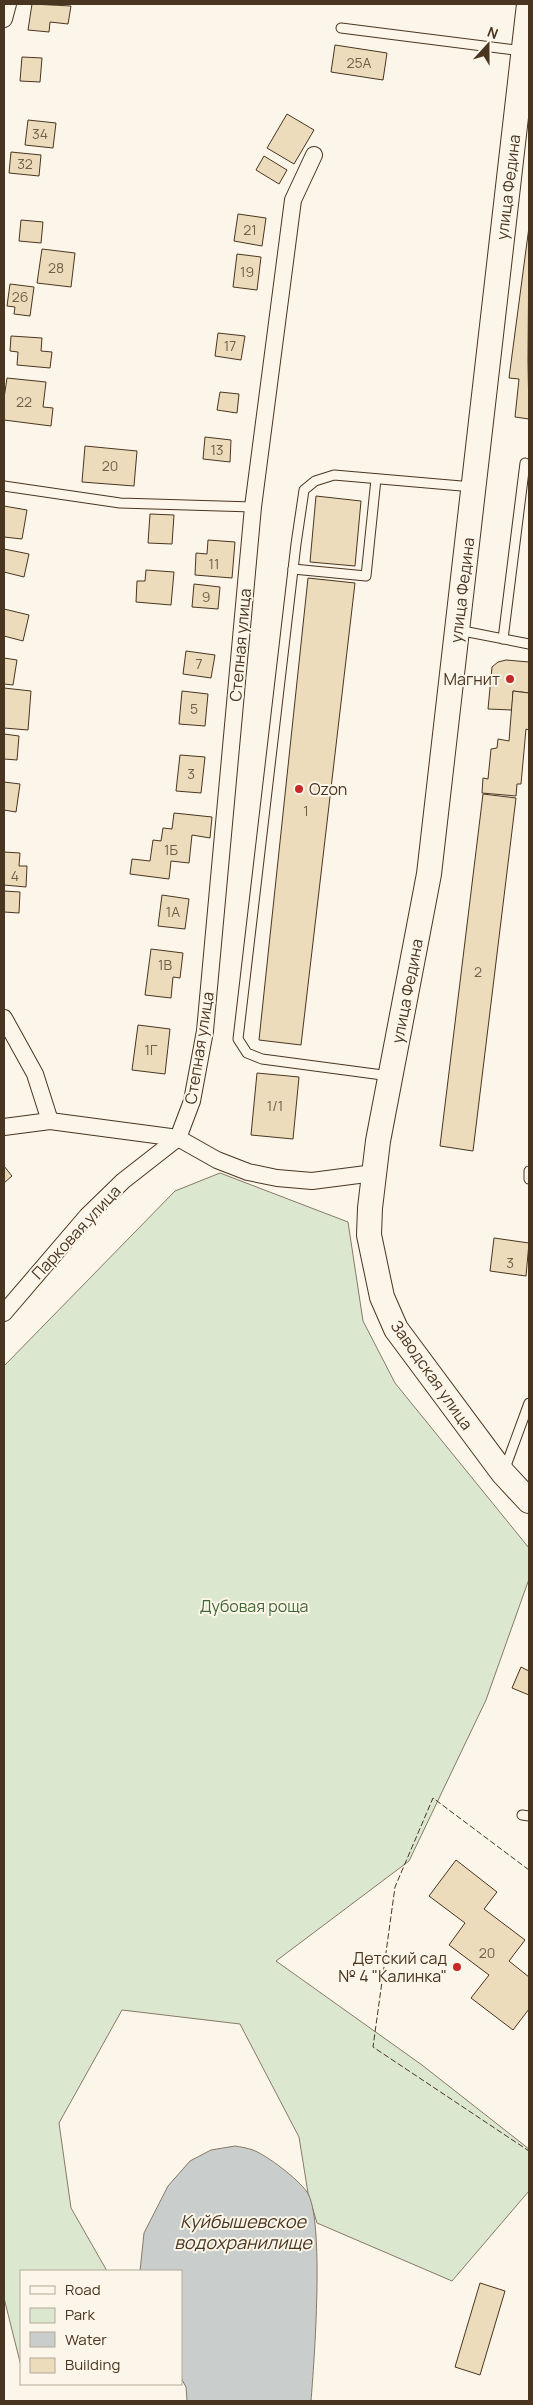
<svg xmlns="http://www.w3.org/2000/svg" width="533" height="2405" viewBox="0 0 533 2405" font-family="Manrope,sans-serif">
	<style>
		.green { fill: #dce7d0; stroke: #887966 }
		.water { fill: #c9cecd; stroke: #887966 }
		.building { fill: #ecdcbc; stroke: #4a3520 }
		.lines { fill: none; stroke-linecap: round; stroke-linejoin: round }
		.lane-casing { stroke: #4a3520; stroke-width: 11 }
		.street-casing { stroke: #4a3520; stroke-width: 18 }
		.secondary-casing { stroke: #4a3520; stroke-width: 26 }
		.lane { stroke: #fbf6e9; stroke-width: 9 }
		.street { stroke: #fbf6e9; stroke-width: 16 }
		.secondary { stroke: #fbf6e9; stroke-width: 24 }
		.fence { stroke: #4a3520; stroke-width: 1; stroke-dasharray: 6 2.5; stroke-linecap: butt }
		.poi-dot { fill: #c62828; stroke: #fbf6e9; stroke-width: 2 }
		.labels { text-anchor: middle; stroke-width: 4; stroke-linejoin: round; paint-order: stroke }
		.number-label { font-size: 14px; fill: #725f47 }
		.street-label { font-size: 16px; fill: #4a3520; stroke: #fbf6e9 }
		.poi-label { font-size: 16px; fill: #4a3520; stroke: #fbf6e9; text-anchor: end }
		.park-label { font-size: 16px; fill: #436837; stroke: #fbf6e9 }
		.water-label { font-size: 18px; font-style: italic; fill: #4a3520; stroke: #fbf6e9 }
	</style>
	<rect width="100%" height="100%" fill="#fbf6e9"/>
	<path class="green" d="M220,1173L348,1222L363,1321L395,1383L529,1548V1579L486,1700L409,1861L276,1961L422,2065L529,2149V2191L452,2281L317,2223L308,2193L299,2137L240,2024L122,2010L59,2123L71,2208L107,2271H21V2366L4,2298V1366L175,1191Z"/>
	<path class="water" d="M235,2146C241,2147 247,2148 253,2150C268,2156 298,2179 307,2192C325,2219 314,2364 311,2401H187L186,2387L181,2378V2271H140L144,2233L168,2186L190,2161L211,2150Z"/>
	<g class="building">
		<path d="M32,4L71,6L68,24L50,22L49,32L28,30Z"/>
		<path d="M335,45L387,53L383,80L331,72Z"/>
		<path d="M22,57L42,58L40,82L20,81Z"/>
		<path d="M287,114L314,130L294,164L267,148Z"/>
		<path d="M28,120L56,123L53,148L25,145Z"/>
		<path d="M11,152L41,155L39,176L9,173Z"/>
		<path d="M264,156L287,170L279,184L256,170Z"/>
		<path d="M238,214L266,218L262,246L234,241Z"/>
		<path d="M21,220L43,222L41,243L19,241Z"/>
		<path d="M529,227L528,361L529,419L515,417L519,379L509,378Z"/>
		<path d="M42,249L75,253L71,287L37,283Z"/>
		<path d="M237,254L261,257L257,290L233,287Z"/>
		<path d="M10,284L34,287L30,316L14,314L15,307L7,306Z"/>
		<path d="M218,333L245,336L241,360L215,356Z"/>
		<path d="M11,336L42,338L41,351L52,352L50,368L17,365L18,352L10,351Z"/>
		<path d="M7,378L46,382L43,407L53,408L51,426L4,420V398Z"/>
		<path d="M220,392L239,394L237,413L217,410Z"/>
		<path d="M205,437L231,440L230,462L203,459Z"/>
		<path d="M85,446L137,451L134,486L82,482Z"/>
		<path d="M316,496L361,501L355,566L310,562Z"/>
		<path d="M4,506L27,510L22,539L4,537Z"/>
		<path d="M150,514L174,515L172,544L148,543Z"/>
		<path d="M208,540L235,542L232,578L195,575L196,553L207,554Z"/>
		<path d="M4,549L29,554L24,577L4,572Z"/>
		<path d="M146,570L174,572L171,605L136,602L137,581H145Z"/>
		<path d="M308,578L355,583L301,1045L259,1040Z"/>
		<path d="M194,584L220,587L218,609L192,607Z"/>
		<path d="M4,609L29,615L23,641L4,636Z"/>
		<path d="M186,651L215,655L211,678L183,674Z"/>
		<path d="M4,658L17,660L13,685L4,684Z"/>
		<path d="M506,660L529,662V693L513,691L512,710L488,709L492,667L498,662Z"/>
		<path d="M4,688L31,691L28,730L4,728Z"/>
		<path d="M182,691L208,694L205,726L179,724Z"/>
		<path d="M513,691L529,693V730L526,729L521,784H517L516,796L482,793L483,778L488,779L491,749L497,748L498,739L509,741Z"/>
		<path d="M4,734L19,736L17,760L4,759Z"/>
		<path d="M180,755L205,757L201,793L176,791Z"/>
		<path d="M4,782L20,784L16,812L4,810Z"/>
		<path d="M483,794L516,798L473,1151L440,1146Z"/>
		<path d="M174,813L212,817L210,838L192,835L189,863L171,861L169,879L130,874L132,859L150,861L153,840L161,841L163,828L172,829Z"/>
		<path d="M4,852L20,853L19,866H27L26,887L4,885Z"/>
		<path d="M4,891L20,892L19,913L4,912Z"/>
		<path d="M162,895L189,899L185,929L158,926Z"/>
		<path d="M151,949L183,953L180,978L173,977L171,998L145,995Z"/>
		<path d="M138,1025L170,1029L165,1074L132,1070Z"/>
		<path d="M257,1073L299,1077L293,1139L251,1135Z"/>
		<path d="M4,1166L12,1176L4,1183Z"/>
		<path d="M494,1238L529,1243L526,1276L490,1271Z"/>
		<path d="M521,1667L529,1671V1695L512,1688Z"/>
		<path d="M456,1860L497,1892L484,1909L525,1940L509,1961L529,1977V2009L513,2030L471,1998L489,1975L449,1945L465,1923L429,1896Z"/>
		<path d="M480,2283L505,2291L480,2375L455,2367Z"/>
	</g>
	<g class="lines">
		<defs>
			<g id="lane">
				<path d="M341,28L523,51"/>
				<path d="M4,486L120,503L253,507"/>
				<path d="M293,569L366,576L376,479"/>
				<path d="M458,630L529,644"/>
				<path d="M503,639L525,463"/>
				<path d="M390,1076L262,1059L247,1053L238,1039L296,544L304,490L315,481L334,475L473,487"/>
				<path d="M529,1171V1179"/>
				<path d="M504,1471L529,1403"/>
				<path d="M522,1815L529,1816"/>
			</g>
			<g id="street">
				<path d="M4,19L8,4"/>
				<path d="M4,1018L35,1074L50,1121"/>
				<path d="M4,1127L50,1121L178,1138L217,1160L248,1172L277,1178L312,1181L374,1173"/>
				<path d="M4,1313L87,1216L123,1181L178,1138L192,1101L205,1031L253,507L293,200L314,155"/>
			</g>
			<path id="secondary" d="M529,4L429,874L378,1141L370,1208L369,1235L382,1297L396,1329L503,1473L529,1501"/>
		</defs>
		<use href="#lane" class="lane-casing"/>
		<use href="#street" class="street-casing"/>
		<use href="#secondary" class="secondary-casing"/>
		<use href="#lane" class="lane"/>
		<use href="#street" class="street"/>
		<use href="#secondary" class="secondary"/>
		<path class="fence" d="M529,1870L433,1798L395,1887L373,2047L529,2151"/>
	</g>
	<g class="poi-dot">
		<circle cx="510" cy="679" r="5"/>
		<circle cx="299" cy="789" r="5"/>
		<circle cx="457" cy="1967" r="5"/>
	</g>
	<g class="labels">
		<g class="number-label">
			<text x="359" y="68">25А</text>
			<text x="40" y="139">34</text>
			<text x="25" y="169">32</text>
			<text x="250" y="235">21</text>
			<text x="56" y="273">28</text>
			<text x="247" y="277">19</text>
			<text x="20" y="302">26</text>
			<text x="230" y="351">17</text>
			<text x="24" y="407">22</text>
			<text x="217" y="455">13</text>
			<text x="110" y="471">20</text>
			<text x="214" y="569">11</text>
			<text x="206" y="602">9</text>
			<text x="199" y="669">7</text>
			<text x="194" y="714">5</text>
			<text x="191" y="779">3</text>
			<text x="306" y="816">1</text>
			<text x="171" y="855">1Б</text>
			<text x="15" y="881">4</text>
			<text x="173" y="917">1А</text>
			<text x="165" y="970">1В</text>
			<text x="478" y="977">2</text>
			<text x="151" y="1055">1Г</text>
			<text x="275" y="1111">1/1</text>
			<text x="510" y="1268">3</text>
			<text x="487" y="1958">20</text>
		</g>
		<g class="street-label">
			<text transform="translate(508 187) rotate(-83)" y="6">улица Федина</text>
			<text transform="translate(462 590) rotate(-83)" y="6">улица Федина</text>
			<text transform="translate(240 645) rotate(-85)" y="6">Степная улица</text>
			<text transform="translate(407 991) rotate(-79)" y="6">улица Федина</text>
			<text transform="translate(199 1048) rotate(-81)" y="6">Степная улица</text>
			<text transform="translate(76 1232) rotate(-47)" y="6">Парковая улица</text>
			<text transform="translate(432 1375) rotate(55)" y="6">Заводская улица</text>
		</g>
		<g class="poi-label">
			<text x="500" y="685">Магнит</text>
			<text x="309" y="795" text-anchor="start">Ozon</text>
			<text x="447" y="1964">Детский сад<tspan x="447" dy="18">№ 4 "Калинка"</tspan></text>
		</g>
		<g class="park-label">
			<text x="254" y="1612">Дубовая роща</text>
		</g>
		<g class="water-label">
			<text x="243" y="2228">Куйбышевское<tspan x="243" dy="21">водохранилище</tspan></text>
		</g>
	</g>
	<rect width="533" height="2405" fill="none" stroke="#4a3520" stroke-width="10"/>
	<rect x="20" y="2270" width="162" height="115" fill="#fbf6e9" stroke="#b4a999"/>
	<rect x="30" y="2286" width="25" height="8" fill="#fbf6e9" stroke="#b4a999"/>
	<text x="65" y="2295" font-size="15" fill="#4a3520">Road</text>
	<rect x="30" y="2308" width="25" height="15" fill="#dce7d0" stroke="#b4a999"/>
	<text x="65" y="2320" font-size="15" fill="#4a3520">Park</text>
	<rect x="30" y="2332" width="25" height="15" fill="#c9cecd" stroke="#b4a999"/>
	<text x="65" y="2345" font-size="15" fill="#4a3520">Water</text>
	<rect x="30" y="2358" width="25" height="15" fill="#ecdcbc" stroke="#b4a999"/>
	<text x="65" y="2370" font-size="15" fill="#4a3520">Building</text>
	<g transform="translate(488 45) rotate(21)" stroke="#fbf6e9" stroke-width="4" paint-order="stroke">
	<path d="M0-4L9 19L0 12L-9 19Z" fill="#4a3520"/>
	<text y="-8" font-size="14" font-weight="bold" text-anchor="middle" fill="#4a3520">N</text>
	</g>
</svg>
